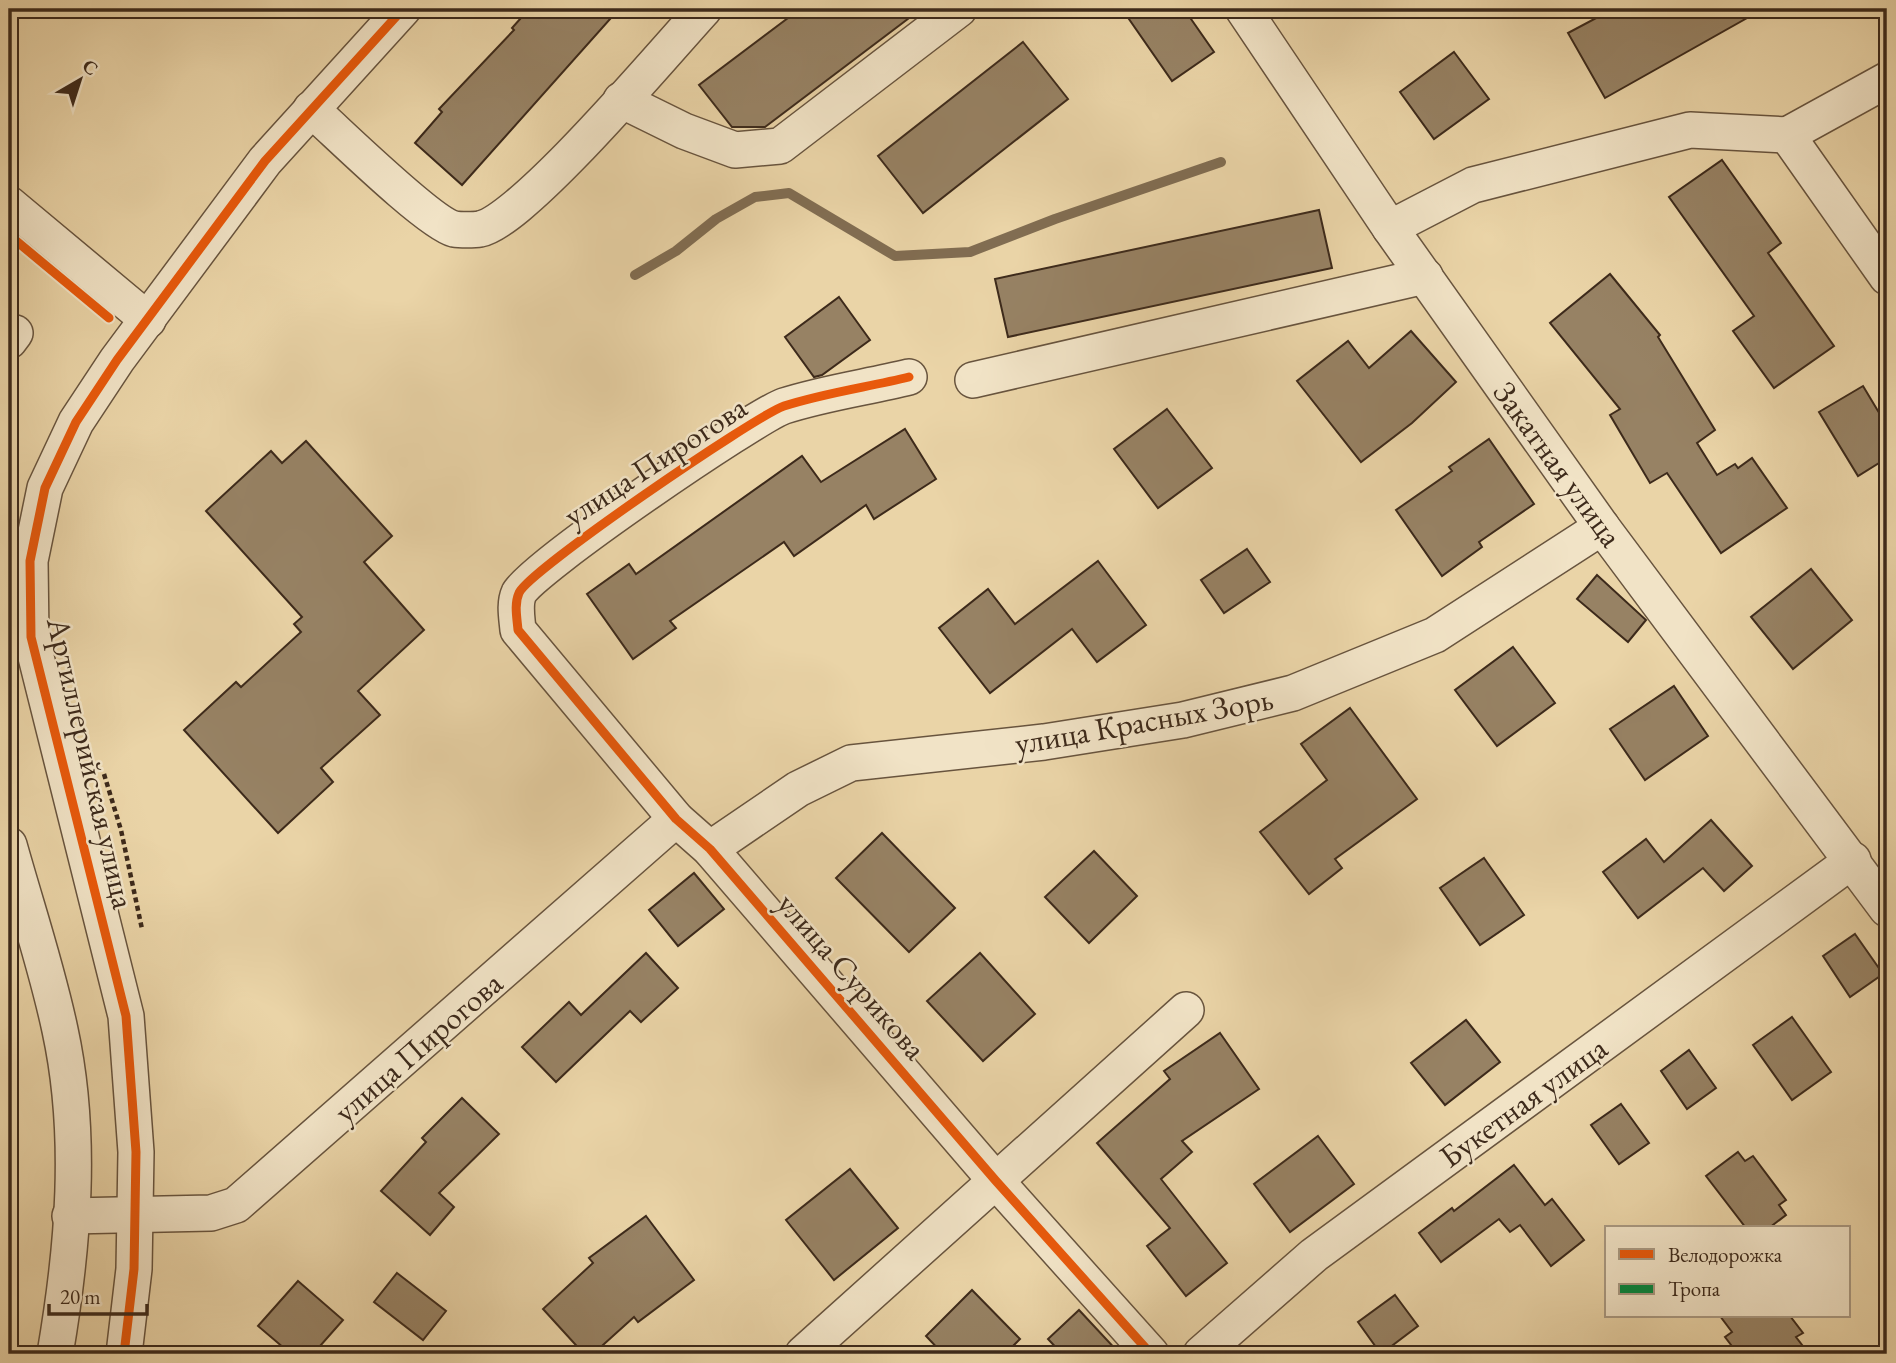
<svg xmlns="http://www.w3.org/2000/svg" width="1896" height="1363" viewBox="0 0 1896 1363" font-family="'EB Garamond',serif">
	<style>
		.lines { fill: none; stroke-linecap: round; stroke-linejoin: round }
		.stream { stroke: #816d52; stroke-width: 10 }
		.building { fill: #978264; stroke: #3d2a1b; stroke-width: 2 }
		.minor-casing { stroke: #68543e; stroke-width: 38 }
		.path { stroke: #3d2a1b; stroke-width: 4.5; stroke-dasharray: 5 3.5; stroke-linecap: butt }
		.minor { stroke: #f1e3c6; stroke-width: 35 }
		.quiet { stroke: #00873e; stroke-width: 7; stroke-dasharray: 14 7; stroke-linecap: butt }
		.cycleway-casing { stroke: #f1e3c6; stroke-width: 13 }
		.cycleway { stroke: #e8590c; stroke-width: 9 }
		.labels { text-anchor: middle; stroke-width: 5; stroke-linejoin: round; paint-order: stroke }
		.street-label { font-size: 32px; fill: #3d2a1b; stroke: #f1e3c6 }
	</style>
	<rect width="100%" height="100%" fill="#ead4a7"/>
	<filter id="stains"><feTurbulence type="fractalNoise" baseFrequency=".00286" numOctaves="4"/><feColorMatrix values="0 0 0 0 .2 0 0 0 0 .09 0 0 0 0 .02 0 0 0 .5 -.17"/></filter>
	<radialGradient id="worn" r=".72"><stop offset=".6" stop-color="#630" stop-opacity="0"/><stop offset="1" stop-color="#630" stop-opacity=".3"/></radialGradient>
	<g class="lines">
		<path class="stream" d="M635,275L676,251L716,219L755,197L789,193L895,256L970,252L1055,219L1221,162"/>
	</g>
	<g class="building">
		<path d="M529,9H619L462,185L415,143L442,112L439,109L514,30L512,28Z"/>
		<path d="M800,9H921L765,127H732L699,85Z"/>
		<path d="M1122,9H1184L1214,52L1172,81Z"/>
		<path d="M1613,9H1763L1605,98L1568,33Z"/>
		<path d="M1023,42L1068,99L923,213L878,156Z"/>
		<path d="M1454,52L1489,99L1434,139L1400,92Z"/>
		<path d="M1722,160L1781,243L1768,253L1834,346L1774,388L1733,331L1754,316L1669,197Z"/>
		<path d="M1319,210L1332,268L1008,337L995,279Z"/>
		<path d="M1610,274L1660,335L1658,337L1715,430L1697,443L1717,475L1735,464L1738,468L1752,458L1787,508L1721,553L1667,473L1650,483L1610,415L1620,409L1550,323Z"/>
		<path d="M839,297L870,340L822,375L814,377L785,337Z"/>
		<path d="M1411,331L1456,382L1412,423L1361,462L1297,381L1348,341L1369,368Z"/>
		<path d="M1863,386L1887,426V458L1858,476L1819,412Z"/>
		<path d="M1167,409L1212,468L1158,508L1114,449Z"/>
		<path d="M905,429L936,479L874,519L866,505L794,556L784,542L670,621L676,628L633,659L587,594L629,564L636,574L802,456L821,482Z"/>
		<path d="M1489,439L1534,504L1479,542L1482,547L1442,576L1396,510L1452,471L1449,467Z"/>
		<path d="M306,441L392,536L364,562L424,630L358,691L380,715L321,768L333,782L278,833L184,730L236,682L241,687L301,632L294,624L302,617L206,511L271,451L282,463Z"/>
		<path d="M1247,549L1270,582L1224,613L1201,580Z"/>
		<path d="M1098,561L1146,625L1097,662L1072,629L990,693L939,628L988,589L1015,624Z"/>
		<path d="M1811,569L1852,620L1793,669L1751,617Z"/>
		<path d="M1597,575L1646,620L1628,642L1577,599Z"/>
		<path d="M1513,647L1555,703L1497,746L1455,690Z"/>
		<path d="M1674,686L1708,736L1645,780L1610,729Z"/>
		<path d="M1350,708L1417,799L1335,859L1342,868L1309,894L1260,832L1327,780L1301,744Z"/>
		<path d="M1711,820L1752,866L1724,891L1703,868L1638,918L1603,872L1646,839L1664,862Z"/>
		<path d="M882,833L955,908L909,952L836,878Z"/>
		<path d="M1094,851L1137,896L1089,943L1045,897Z"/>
		<path d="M1484,858L1524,915L1480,945L1440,888Z"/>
		<path d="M694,873L724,909L678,946L649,910Z"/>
		<path d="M1855,934L1883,974L1850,997L1823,956Z"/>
		<path d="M646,953L678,988L641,1022L630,1011L556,1082L522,1047L569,1002L581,1015Z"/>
		<path d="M980,953L1035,1014L983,1061L927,1001Z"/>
		<path d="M1792,1017L1831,1072L1792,1100L1753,1045Z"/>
		<path d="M1466,1020L1500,1062L1445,1105L1411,1063Z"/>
		<path d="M1220,1033L1259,1089L1182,1141L1192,1152L1161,1179L1227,1263L1186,1296L1147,1246L1170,1228L1097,1143L1170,1079L1164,1071Z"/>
		<path d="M1689,1050L1716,1088L1687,1109L1661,1071Z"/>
		<path d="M462,1098L499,1134L439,1193L454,1207L430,1235L381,1191L426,1142L422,1138Z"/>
		<path d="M1621,1104L1649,1143L1619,1164L1591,1125Z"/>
		<path d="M1318,1136L1354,1184L1290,1232L1254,1184Z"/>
		<path d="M1738,1152L1745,1161L1753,1156L1786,1200L1779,1205L1786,1215L1769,1228H1746L1706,1176Z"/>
		<path d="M1514,1165L1545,1205L1552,1199L1584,1240L1551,1266L1520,1225L1510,1232L1499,1219L1441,1262L1419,1233L1452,1208L1454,1211Z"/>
		<path d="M850,1169L898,1228L834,1280L786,1220Z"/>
		<path d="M646,1216L694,1280L638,1322L634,1317L593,1354H584L543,1309L593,1263L589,1258Z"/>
		<path d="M397,1273L446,1311L423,1340L374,1302Z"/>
		<path d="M298,1281L343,1320L313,1354H291L258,1326Z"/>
		<path d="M972,1290L1020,1339L1005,1354H943L926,1336Z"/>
		<path d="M1395,1295L1418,1326L1381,1354L1358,1322Z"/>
		<path d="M1079,1310L1120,1354H1062L1048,1339Z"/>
		<path d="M1720,1316H1790L1803,1333L1796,1337L1809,1354H1738L1725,1337L1732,1332Z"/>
	</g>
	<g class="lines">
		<defs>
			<g id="minor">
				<path d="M1243,9L1390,228L1602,527L1887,909"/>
				<path d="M621,100L684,131L735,150L780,146L959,9"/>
				<path d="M311,109C336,131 428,222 454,229C460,230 474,230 480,229C524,220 667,49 704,9"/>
				<path d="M1787,135L1887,277"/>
				<path d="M1787,135L1887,80"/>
				<path d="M9,204L148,320"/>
				<path d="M1390,228L1473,185L1690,130L1787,135"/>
				<path d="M9,341L15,333"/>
				<path d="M909,377C868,387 824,393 784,406C755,416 528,571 519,593C514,604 517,618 518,630L676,819L710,849L996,1181L1151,1354"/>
				<path d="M973,380L1425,276"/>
				<path d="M9,845C26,906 47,968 60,1030C83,1136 73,1249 55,1354"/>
				<path d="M710,849L798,789L851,763L1044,742L1183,720L1293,693L1435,635L1602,527"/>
				<path d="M70,1216L211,1213L236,1205L676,819"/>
				<path d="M124,1354L134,1269L136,1152L126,1016L31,637L30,561L45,488L76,422L117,360L265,161L403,9"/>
				<path d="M803,1354L1186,1010"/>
				<path d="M1201,1354L1314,1255L1853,860"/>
			</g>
		</defs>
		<use href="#minor" class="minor-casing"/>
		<path class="path" d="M104,774L121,830L142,929"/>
		<use href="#minor" class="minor"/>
		<path class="quiet" d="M9,13L12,9"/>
		<defs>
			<g id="cycleway">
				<path d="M9,235L109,318"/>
				<path d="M909,377C868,387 824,393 784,406C755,416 528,571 519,593C514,604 517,618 518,630L676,819L710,849L996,1181L1151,1354"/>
				<path d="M124,1354L134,1269L136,1152L126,1016L31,637L30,561L45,488L76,422L117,360L265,161L403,9"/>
			</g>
		</defs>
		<use href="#cycleway" class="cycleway-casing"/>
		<use href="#cycleway" class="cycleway"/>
	</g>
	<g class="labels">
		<g class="street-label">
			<text transform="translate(655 461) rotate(-33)" y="11">улица Пирогова</text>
			<text transform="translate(1558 464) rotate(54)" y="11">Закатная улица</text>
			<text transform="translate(1144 721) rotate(-10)" y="11">улица Красных Зорь</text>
			<text transform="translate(91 763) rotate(77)" y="11">Артиллерийская улица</text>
			<text transform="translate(852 976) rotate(49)" y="11">улица Сурикова</text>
			<text transform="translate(418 1047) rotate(-41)" y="11">улица Пирогова</text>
			<text transform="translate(1523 1102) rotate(-36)" y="11">Букетная улица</text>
		</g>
	</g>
	<rect width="1896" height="1363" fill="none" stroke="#ead4a7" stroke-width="35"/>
	<rect x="10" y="10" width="1875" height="1342" fill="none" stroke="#3d2a1b" stroke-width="3.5"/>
	<rect x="18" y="18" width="1861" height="1328" fill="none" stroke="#3d2a1b" stroke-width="2"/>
	<rect x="1605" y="1226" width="245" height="91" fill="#f1e3c6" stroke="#a99982" stroke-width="2"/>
	<rect x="1619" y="1249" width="35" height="10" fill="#e8590c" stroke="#a99982" stroke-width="2"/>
	<text x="1668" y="1262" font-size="21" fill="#3d2a1b">Велодорожка</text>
	<rect x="1619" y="1284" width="35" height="10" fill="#00873e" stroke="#a99982" stroke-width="2"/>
	<text x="1668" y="1296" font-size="21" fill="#3d2a1b">Тропа</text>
	<g transform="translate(80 80) rotate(39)" stroke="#f1e3c6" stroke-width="5" paint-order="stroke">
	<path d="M0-5L12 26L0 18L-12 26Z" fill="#3d2a1b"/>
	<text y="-10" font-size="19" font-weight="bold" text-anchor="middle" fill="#3d2a1b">С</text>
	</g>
	<path d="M49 1304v10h98v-10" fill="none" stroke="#3d2a1b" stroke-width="3.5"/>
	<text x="60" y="1304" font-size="21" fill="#3d2a1b" stroke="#f1e3c6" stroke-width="5" paint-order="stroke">20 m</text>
	<rect width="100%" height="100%" filter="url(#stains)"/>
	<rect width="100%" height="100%" fill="url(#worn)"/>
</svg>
